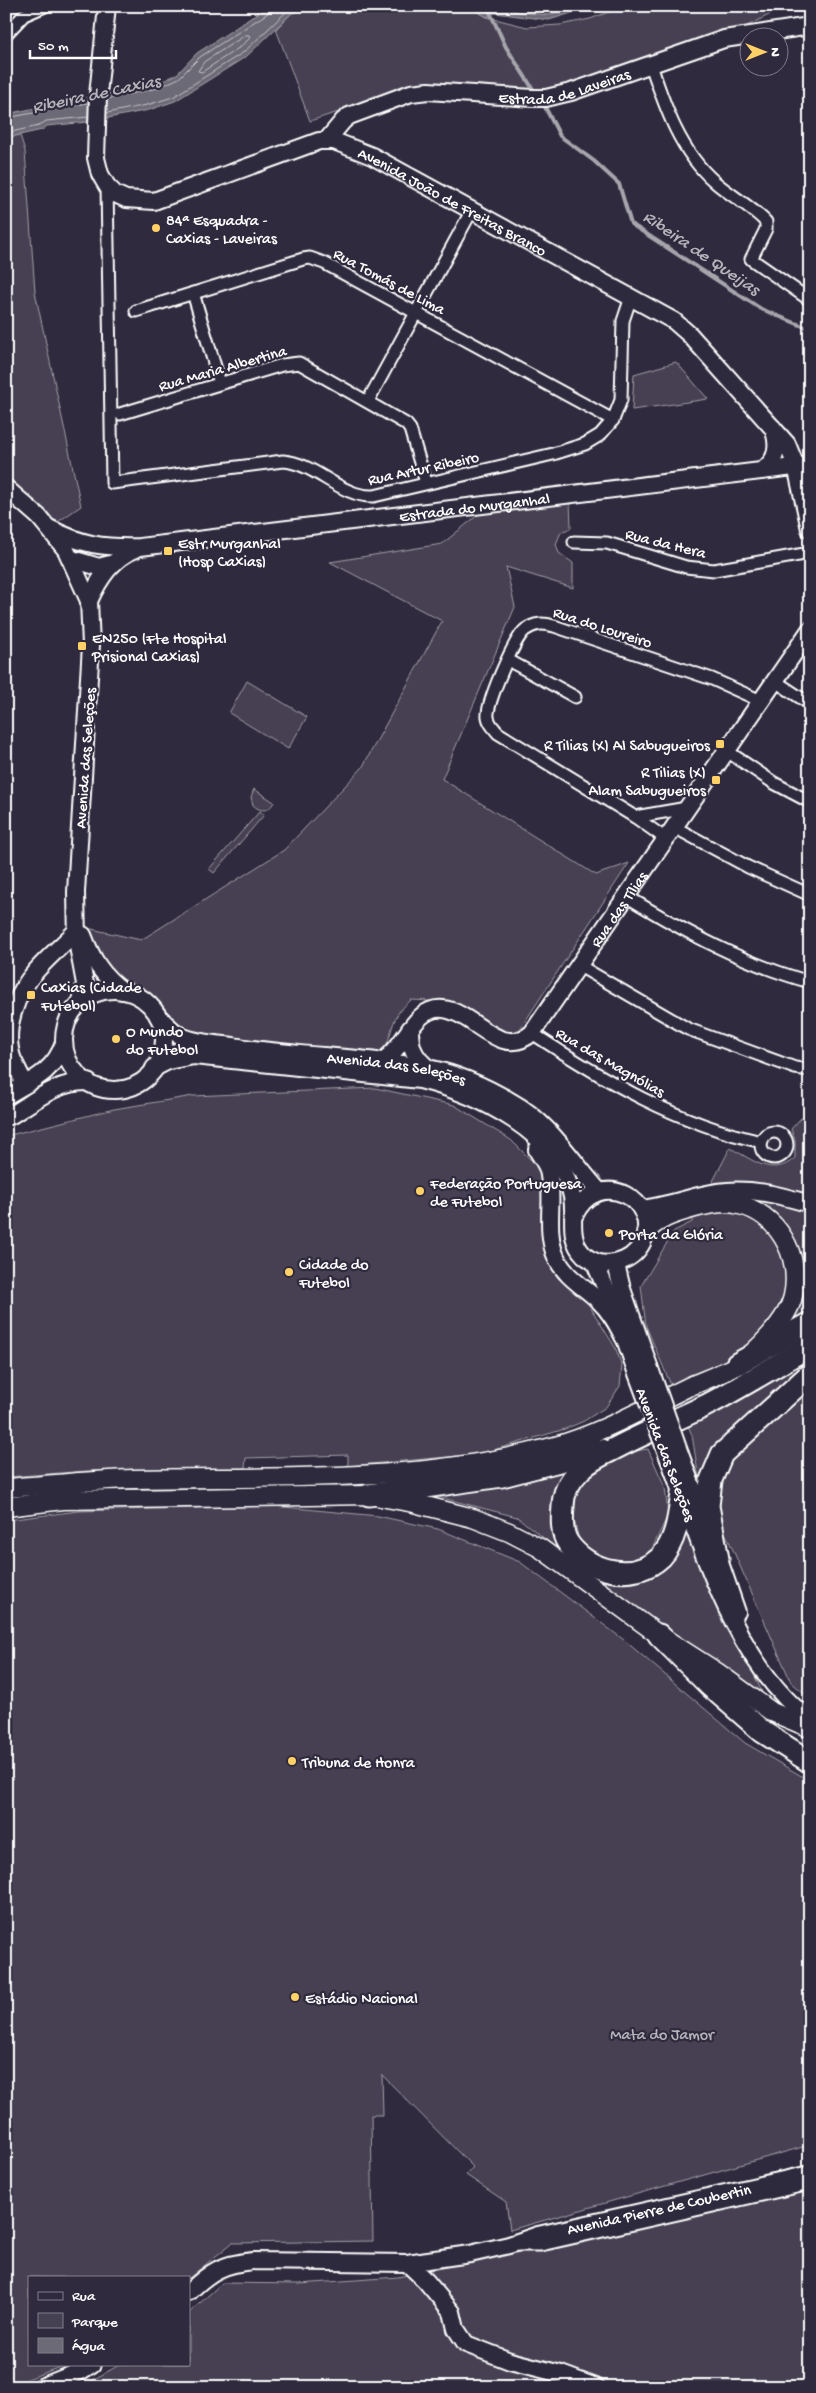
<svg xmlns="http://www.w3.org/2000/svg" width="816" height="2393" viewBox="0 0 816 2393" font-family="'Gochi Hand',sans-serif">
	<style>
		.green { fill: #464152; stroke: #a2a0a8 }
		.water { fill: #6d6a77; stroke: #a7a6ad }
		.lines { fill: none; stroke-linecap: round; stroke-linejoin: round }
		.shore { stroke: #c5c3c9; stroke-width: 1 }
		.stream { stroke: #a7a6ad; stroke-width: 4 }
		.street-casing { stroke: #fff; stroke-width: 15 }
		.secondary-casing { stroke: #fff; stroke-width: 20 }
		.primary-casing { stroke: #fff; stroke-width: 21 }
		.highway-casing { stroke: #fff; stroke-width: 25 }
		.street { stroke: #2f2a3d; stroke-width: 11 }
		.secondary { stroke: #2f2a3d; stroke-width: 16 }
		.primary { stroke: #2f2a3d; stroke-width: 18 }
		.highway { stroke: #2f2a3d; stroke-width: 21 }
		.secondary-bridge-casing { stroke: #fff; stroke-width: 20; stroke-linecap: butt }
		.secondary-bridge { stroke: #2f2a3d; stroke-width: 16 }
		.poi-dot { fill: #ffd166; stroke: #2f2a3d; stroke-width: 2 }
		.labels { text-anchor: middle; stroke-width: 4.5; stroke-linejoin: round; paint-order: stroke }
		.street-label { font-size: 16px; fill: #fff; stroke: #2f2a3d }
		.poi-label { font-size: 16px; fill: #fff; stroke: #2f2a3d; text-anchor: start }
		.park-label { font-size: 16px; fill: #b5b3ba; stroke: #2f2a3d }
		.water-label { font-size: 18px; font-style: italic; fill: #b6b4bb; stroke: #2f2a3d }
	</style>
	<rect width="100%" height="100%" fill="#2f2a3d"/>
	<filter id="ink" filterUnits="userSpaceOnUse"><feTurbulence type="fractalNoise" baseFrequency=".02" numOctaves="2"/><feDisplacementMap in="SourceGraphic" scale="10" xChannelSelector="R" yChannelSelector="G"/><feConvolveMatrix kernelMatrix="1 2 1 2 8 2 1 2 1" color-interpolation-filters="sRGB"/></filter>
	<g filter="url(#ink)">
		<g class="green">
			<path d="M313,6H468L487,17L527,27L560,25L590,19L625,6H780L769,15L737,31L546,94L423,85L310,121L276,29L292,13Z"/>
			<path d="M20,135L25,151L35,292L81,506L49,528L6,488V138Z"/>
			<path d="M676,362L708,399L632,410L634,374Z"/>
			<path d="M570,501L571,528L561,532L556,544L559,553L573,563V588L506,567L515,607L442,779L596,875L629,863L520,1029L513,1036H507L448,1002L411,1000C407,1004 402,1008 399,1012C389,1026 392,1046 377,1055L183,1031L158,1000L138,989L119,982L86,937L87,928L141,940L284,850L362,768L442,621L330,562L442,544L479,514Z"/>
			<path d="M247,681L307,717L288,749L229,713Z"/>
			<path d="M254,789L274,802C269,812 260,812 253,805L251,797Z"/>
			<path d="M260,811L264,815L214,873L209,869Z"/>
			<path d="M375,1088L454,1105L511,1140L544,1173L554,1208L562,1251L582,1294L615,1347L622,1366L620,1386L606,1407L584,1421L565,1429L480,1454L348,1466V1455L246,1458L245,1468L87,1471L6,1477V1136L114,1109L193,1096Z"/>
			<path d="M801,1118L810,1120V1698L791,1682L729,1541L699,1479L692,1435L646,1326L641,1286L674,1231L692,1222L730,1148C754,1160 772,1178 795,1158V1140L791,1129Z"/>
			<path d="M648,1449L665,1487L668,1515L651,1551L628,1563L601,1562L580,1543L574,1520L576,1487C598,1467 617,1453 648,1449Z"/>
			<path d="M567,1467L555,1494L559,1543L650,1576L670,1565L687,1530L762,1692L655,1625L517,1517L435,1496Z"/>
			<path d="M273,1506L378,1516L438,1529L520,1562L624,1640L745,1743L810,1781V2145L510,2230L506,2202L466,2175L473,2167L382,2075L383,2115H371L373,2241L232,2243L189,2278L29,2277V2364H68L6,2387V1520L79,1511Z"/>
			<path d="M810,2191V2387H80L121,2364H189V2313L222,2283L299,2284L398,2277Z"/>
		</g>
		<g class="water">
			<path d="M269,6H313L292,13L247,56L175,101L149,110L88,122L47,126L42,130L6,138V114L157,84L177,74L197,53Z"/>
			<path d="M468,6H509L518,12L548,15L576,6H594L549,20L495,13L487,17Z"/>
		</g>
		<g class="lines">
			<g class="shore">
				<path d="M246,35H249L250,38L240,47L202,72L198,71L204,62Z"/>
				<path d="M107,99L158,88L179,78L200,57L268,13L271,6"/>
				<path d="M107,113L147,105L173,97L244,52L288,10L297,6"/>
				<path d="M6,118L88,103"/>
				<path d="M6,133L39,126L46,121L88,117"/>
			</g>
			<g class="stream">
				<path d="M487,6L506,47L533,89"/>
				<path d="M545,107L560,136L594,161L619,184L631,224L761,309L810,329"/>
			</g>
			<defs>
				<g id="street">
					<path d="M6,34L24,15L45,6"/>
					<path d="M651,65C665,107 680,152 715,182C731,196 751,206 766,222V229L751,259L810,300"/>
					<path d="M107,186L112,483L283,461C316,463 341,498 374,496L553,454L585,444L600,435L613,420L621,400L623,321L631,297"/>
					<path d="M193,293L220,383"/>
					<path d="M136,311L303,259L310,258L324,263L613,420"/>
					<path d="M368,401L472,210"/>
					<path d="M120,414L282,365L299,363L406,424L410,429L426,483"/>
					<path d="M574,542L607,543L686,567L714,570L810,553"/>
					<path d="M508,660L575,697"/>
					<path d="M775,681L810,704"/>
					<path d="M727,751L774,783L810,802"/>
					<path d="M687,808L635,817L498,733C494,728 489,724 488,717C486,704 514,639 525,630C535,623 543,623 554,626L712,679L761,701"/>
					<path d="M635,817L666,839"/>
					<path d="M674,827L748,867L810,895"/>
					<path d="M626,896C685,932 744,964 810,982"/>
					<path d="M578,965L688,1029L795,1068L810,1070"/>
					<path d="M532,1033C605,1081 676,1123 762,1142"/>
					<circle cx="774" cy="1145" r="13"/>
					<path d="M518,2245H541L810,2184"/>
				</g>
				<g id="secondary">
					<path id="s1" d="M107,6L98,95L96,158L100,174L107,186L115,194L126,199L154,201L319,141H334L372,156L674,321L690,335L787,444L796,466L810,529"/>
					<path id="s2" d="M327,140L343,121L349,116L411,93L428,91L533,98H546L571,92L724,39L810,26"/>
					<path d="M763,470C778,459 779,445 773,428"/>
					<path d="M6,488L39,517L66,550L89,601L91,645L76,892L77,941L85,984L81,1002"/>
					<path id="s3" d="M49,528C82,545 103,548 140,547L810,465"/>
					<path d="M72,559L99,567L114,563"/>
					<path d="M89,601C99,579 112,558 136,549"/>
					<path d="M83,935C92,959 102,976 123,991"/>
					<circle cx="114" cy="1040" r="50"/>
					<path id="s4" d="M158,1016C165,1023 172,1031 181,1036C196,1043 216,1044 233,1046C298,1057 364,1056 428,1068C458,1074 487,1087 512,1102C550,1123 571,1160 599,1191"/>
					<path d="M410,1029C410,1047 414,1057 428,1068"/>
					<path id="s5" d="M382,1061C405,1049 413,1006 443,1009C474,1012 500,1060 532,1033L810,630"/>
					<path d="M154,1068L168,1061L194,1056L420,1080C477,1094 561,1133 572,1197C576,1218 567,1238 584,1255C602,1271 631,1264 642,1243C663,1202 599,1164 574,1216"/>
					<path d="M25,1084C21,1076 17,1068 13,1060C2,1031 16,993 36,971C49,956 64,944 77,930"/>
					<path d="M6,1096C31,1081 54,1072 64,1043"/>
					<path d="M6,1110L10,1116C35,1101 57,1081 88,1082"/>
					<path d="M537,1150C541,1157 546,1163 548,1170C555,1199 544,1229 556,1257C565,1277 583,1286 598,1300C610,1311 617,1324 624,1338"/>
					<path d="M641,1209C667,1206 692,1196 718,1192C748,1187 780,1195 810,1204"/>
					<path d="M594,1261L615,1310L636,1371"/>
					<path d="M616,1264L622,1289L649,1366"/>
					<path d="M680,1454L705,1522"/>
					<path d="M669,1459C702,1546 733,1662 810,1720"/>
					<path d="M715,1548L737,1612"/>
					<path d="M407,2263L426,2281L452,2312L456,2329L466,2344L510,2361L561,2374L596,2387"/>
					<path id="s6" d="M189,2292C211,2271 222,2264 253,2261L407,2263L470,2254L509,2245L538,2235L810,2174"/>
					<path d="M41,2387L81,2371L92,2364"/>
				</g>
				<g id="primary">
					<path d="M6,1488C49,1485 91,1480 134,1479C274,1476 415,1484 552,1447C598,1435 645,1408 688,1387C704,1380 722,1374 737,1365C756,1352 788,1320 793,1296C802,1256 777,1211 735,1204C722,1201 701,1206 688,1210C671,1215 659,1219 646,1231"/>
					<path d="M6,1507L63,1500L369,1495L414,1503L473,1518L509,1532L540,1548L659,1635L717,1672L772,1712L810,1728"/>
				</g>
				<g id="highway">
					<path d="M737,1364L810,1323"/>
					<path d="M682,1493C679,1514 677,1540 661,1557C634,1583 588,1572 568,1543C561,1533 562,1517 563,1506C563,1492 570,1480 580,1470C589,1461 601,1455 612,1450C642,1434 674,1421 705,1406C740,1388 775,1366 810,1346"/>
					<path d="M369,1495L502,1476L601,1450"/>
					<path d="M718,1559L708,1506L711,1480L722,1454L810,1374"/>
					<path d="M659,1635L709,1685L763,1732L810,1762"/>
				</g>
			</defs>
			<use href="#street" class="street-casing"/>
			<use href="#secondary" class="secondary-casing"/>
			<use href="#primary" class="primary-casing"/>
			<use href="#highway" class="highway-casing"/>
			<use href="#street" class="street"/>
			<use href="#secondary" class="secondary"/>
			<use href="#primary" class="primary"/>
			<use href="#highway" class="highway"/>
			<defs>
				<g id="secondary-bridge">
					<path d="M649,1366L680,1454"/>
					<path d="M636,1371L669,1459"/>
				</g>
			</defs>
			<use href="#secondary-bridge" class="secondary-bridge-casing"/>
			<use href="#secondary-bridge" class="secondary-bridge"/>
		</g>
	</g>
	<g class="poi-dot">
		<circle cx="156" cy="228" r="5"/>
		<rect x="163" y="546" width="10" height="10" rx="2.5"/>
		<rect x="77" y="641" width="10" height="10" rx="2.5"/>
		<rect x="715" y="739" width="10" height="10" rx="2.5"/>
		<rect x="711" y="775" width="10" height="10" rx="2.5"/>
		<rect x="26" y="990" width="10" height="10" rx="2.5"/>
		<circle cx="116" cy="1039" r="5"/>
		<circle cx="420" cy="1191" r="5"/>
		<circle cx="609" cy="1233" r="5"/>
		<circle cx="289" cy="1272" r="5"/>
		<circle cx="292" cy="1761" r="5"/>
		<circle cx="295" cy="1997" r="5"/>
	</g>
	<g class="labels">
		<g class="street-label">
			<text dy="6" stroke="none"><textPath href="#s2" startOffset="254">Estrada de Laveiras</textPath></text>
			<text dy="6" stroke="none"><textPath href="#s1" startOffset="558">Avenida João de Freitas Branco</textPath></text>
			<text transform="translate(390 280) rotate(28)" y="6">Rua Tomás de Lima</text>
			<text transform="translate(222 367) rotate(-16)" y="6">Rua Maria Albertina</text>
			<text transform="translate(423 467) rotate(-12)" y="6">Rua Artur Ribeiro</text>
			<text dy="6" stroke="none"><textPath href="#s3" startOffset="431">Estrada do Murganhal</textPath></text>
			<text transform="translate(666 542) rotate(14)" y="6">Rua da Hera</text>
			<text transform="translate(603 626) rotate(18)" y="6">Rua do Loureiro</text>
			<text transform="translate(84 758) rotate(-86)" y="6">Avenida das Seleções</text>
			<text dy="6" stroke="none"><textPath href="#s5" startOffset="334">Rua das Tílias</textPath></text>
			<text transform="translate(611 1061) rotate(30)" y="6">Rua das Magnólias</text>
			<text dy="6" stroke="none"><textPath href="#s4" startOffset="249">Avenida das Seleções</textPath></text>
			<text transform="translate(667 1454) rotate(69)" y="6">Avenida das Seleções</text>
			<text dy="6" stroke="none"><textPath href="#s6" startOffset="485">Avenida Pierre de Coubertin</textPath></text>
		</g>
		<g class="poi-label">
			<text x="166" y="225">84ª Esquadra -<tspan x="166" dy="18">Caxias - Laveiras</tspan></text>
			<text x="178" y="548">Estr Murganhal<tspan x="178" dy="18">(Hosp Caxias)</tspan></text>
			<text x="92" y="643">EN250 (Fte Hospital<tspan x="92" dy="18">Prisional Caxias)</tspan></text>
			<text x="710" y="750" text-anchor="end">R Tilias (X) Al Sabugueiros</text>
			<text x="706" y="777" text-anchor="end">R Tilias (X)<tspan x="706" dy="18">Alam Sabugueiros</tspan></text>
			<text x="41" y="992">Caxias (Cidade<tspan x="41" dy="18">Futebol)</tspan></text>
			<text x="126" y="1036">O Mundo<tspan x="126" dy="18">do Futebol</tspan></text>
			<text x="430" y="1188">Federação Portuguesa<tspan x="430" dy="18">de Futebol</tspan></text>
			<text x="619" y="1239">Porta da Glória</text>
			<text x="299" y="1269">Cidade do<tspan x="299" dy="18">Futebol</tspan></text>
			<text x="302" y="1767">Tribuna de Honra</text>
			<text x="305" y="2003">Estádio Nacional</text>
		</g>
		<g class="park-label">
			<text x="662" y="2039">Mata do Jamor</text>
		</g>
		<g class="water-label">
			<text transform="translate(96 93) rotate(-12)" y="6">Ribeira de Caxias</text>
			<text transform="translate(702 252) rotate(34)" y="6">Ribeira de Queijas</text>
		</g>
	</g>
	<rect width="816" height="2393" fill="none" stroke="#2f2a3d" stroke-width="25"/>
	<rect x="12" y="12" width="791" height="2368" fill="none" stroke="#fff" stroke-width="2" filter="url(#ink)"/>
	<rect x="28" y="2276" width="162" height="90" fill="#2f2a3d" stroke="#827f8b"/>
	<rect x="38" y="2292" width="25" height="8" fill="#2f2a3d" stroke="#827f8b"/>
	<text x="72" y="2300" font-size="15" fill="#ffffff">Rua</text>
	<rect x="38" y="2313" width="25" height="15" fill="#464152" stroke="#827f8b"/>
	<text x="72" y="2326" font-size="15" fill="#ffffff">Parque</text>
	<rect x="38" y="2338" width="25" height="15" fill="#6d6a77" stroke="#827f8b"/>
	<text x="72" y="2350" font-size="15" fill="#ffffff">Água</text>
	<g transform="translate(764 52) rotate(90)"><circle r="24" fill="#2f2a3d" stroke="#827f8b"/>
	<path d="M0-4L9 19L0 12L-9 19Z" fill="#ffd166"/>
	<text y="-8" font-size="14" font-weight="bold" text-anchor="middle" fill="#ffffff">N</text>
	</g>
	<path d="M30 50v8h86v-8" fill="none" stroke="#ffffff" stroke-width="2.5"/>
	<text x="38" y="50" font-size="15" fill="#ffffff" stroke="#2f2a3d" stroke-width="4" paint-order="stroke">50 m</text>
</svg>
